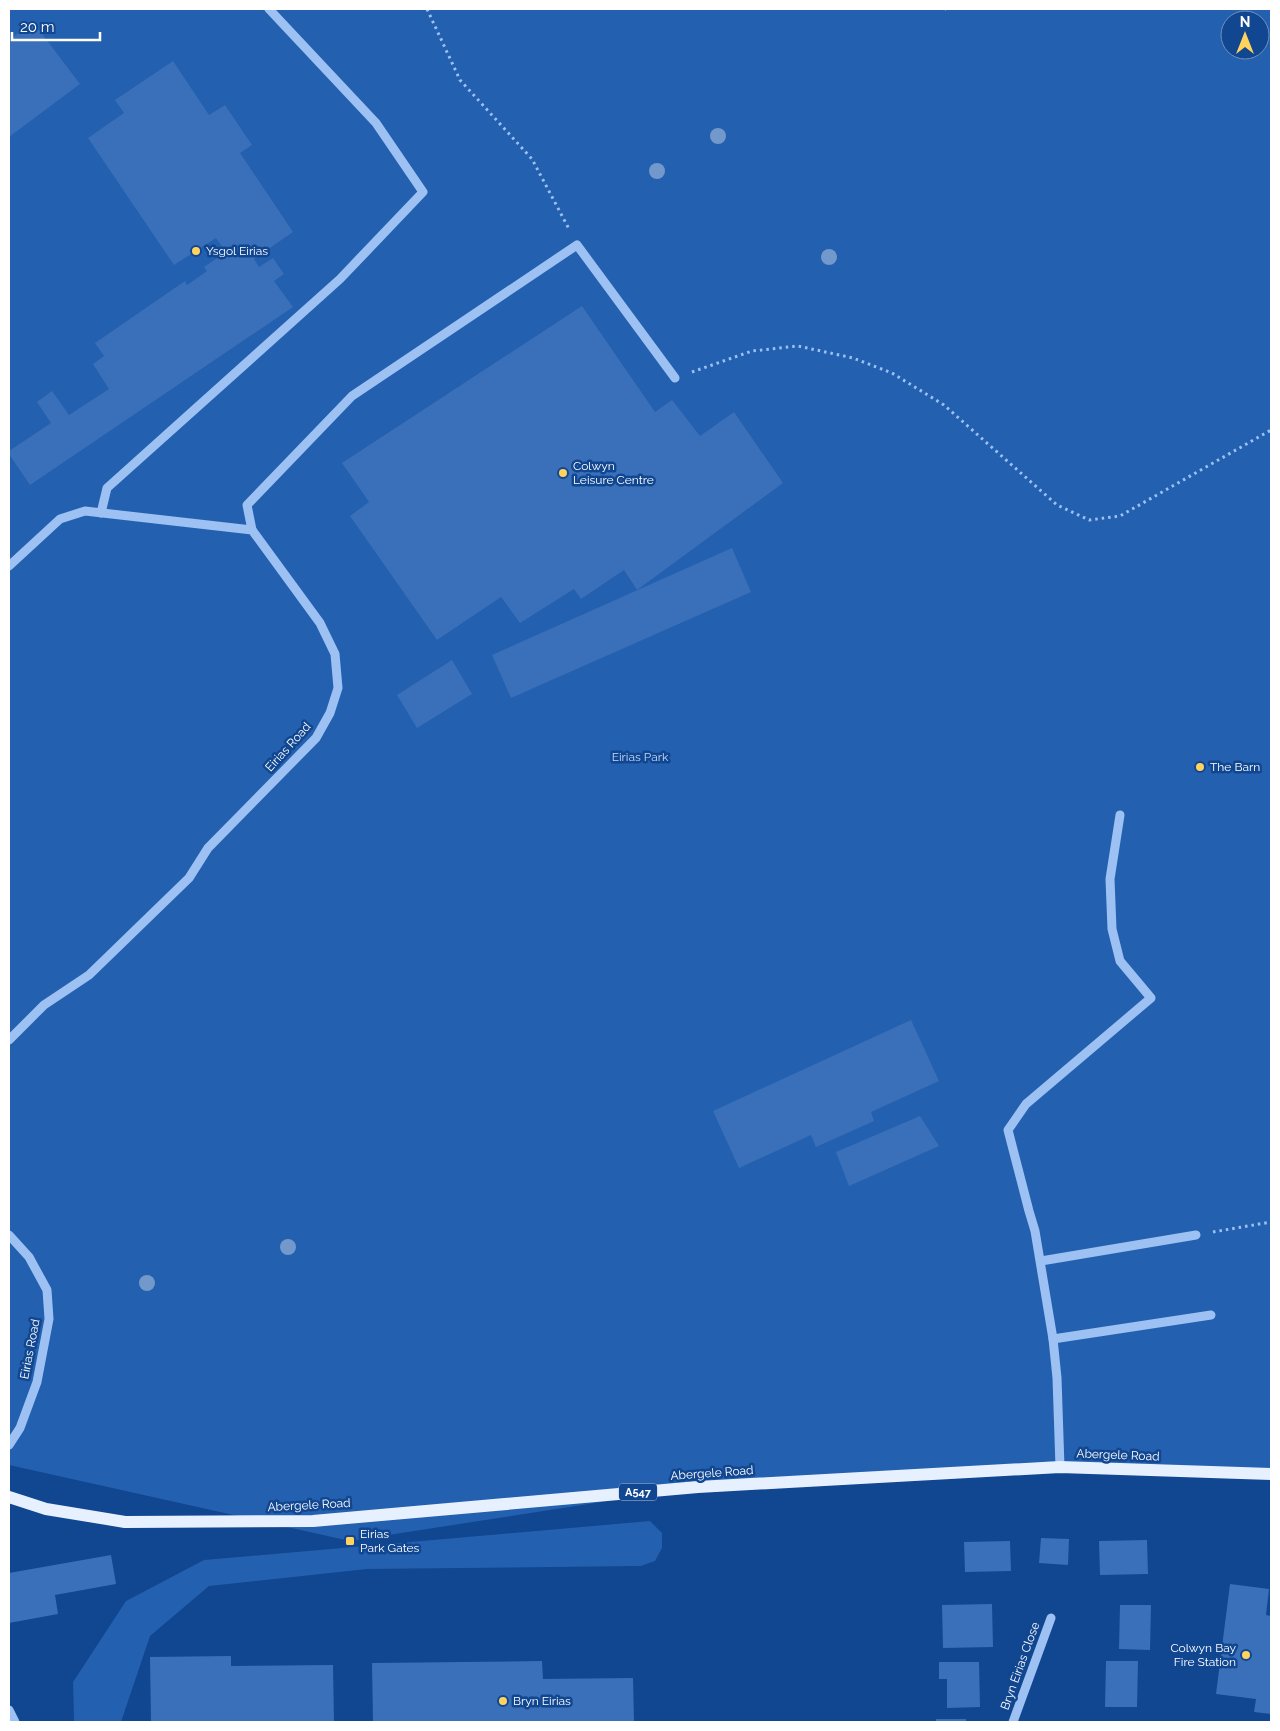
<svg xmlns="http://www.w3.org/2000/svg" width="1280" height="1731" viewBox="0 0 1280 1731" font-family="Raleway,sans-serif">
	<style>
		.green { fill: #2360af; fill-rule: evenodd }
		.building { fill: #3a70b9 }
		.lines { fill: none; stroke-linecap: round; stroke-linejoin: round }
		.path { stroke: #9cc1f2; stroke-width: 3; stroke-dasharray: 2.5 4; stroke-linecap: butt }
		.minor { stroke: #9cc1f2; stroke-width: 9 }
		.major { stroke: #e7f0ff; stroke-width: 12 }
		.tree { fill: #7398cc }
		.poi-dot { fill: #ffd35d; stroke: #114690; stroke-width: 2 }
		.labels { text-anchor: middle; stroke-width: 5; stroke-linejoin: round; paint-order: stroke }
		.shield { fill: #114690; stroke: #b8c8de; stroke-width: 1 }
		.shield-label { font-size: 11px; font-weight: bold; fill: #fff }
		.poi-label { font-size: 12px; fill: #fff; stroke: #114690; text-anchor: start }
		.street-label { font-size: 12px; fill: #fff; stroke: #114690 }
		.park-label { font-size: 12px; fill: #c3dcfd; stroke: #114690 }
	</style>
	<rect width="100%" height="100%" fill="#114690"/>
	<g class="green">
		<path d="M9,9H1271V1474L1060,1467L698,1487L350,1541L9,1465ZM1230,20H1260V50H1230Z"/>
		<path d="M650,1521L662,1533V1548L655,1561L641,1566L367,1569L209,1586L150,1636L121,1722H74L73,1682L126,1601L204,1560Z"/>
	</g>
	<g class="building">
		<path d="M33,22L80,84L9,137V40Z"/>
		<path d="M173,61L209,115L225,105L252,145L240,153L293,232L254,259L259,267L273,258L284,274L274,281L293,307L30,485L9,454V451L51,423L37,402L52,391L69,415L109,389L93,364L104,356L95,343L185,281L187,285L207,271L204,267L226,252L216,238L174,265L88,138L124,113L115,100Z"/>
		<path d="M582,306L655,412L672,400L700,436L734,412L783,483L637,590L624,570L581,599L574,589L520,623L501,597L437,640L350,516L369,502L342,463Z"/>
		<path d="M732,548L751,592L511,698L492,655Z"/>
		<path d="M452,660L472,694L417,728L397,695Z"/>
		<path d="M911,1020L939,1081L871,1112L874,1121L816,1147L811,1135L739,1168L713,1111Z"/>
		<path d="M920,1116L939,1146L849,1186L836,1152Z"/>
		<path d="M1041,1538L1069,1539L1068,1565L1039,1563Z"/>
		<path d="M1147,1540L1148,1574L1100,1575L1099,1541Z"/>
		<path d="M1010,1541L1011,1571L965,1572L964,1542Z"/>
		<path d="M111,1555L116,1584L55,1595L58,1614L9,1623V1573Z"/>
		<path d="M1230,1584L1269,1589L1266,1615L1271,1616V1714L1254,1712L1256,1699L1216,1694Z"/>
		<path d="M992,1604L993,1647L943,1648L942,1605Z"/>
		<path d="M1120,1605H1151L1150,1650L1119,1649Z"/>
		<path d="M231,1656V1666L333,1665L334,1722H151L150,1657Z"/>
		<path d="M542,1661L543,1679L633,1678L634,1722H373L372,1663Z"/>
		<path d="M1106,1661H1138L1137,1707H1105Z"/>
		<path d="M939,1662H979L980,1707L947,1708V1679H939Z"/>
		<rect x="936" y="1719" width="30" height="3"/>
	</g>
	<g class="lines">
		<g class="path">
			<path d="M427,9L460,80L532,159L569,229"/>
			<path d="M945,9H946"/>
			<path d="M692,372L752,351L798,346L853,358L892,373L944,405L1057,505L1089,520L1120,516L1271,430"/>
			<path d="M1213,1232L1271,1222"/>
		</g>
		<g class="minor">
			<path d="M101,513L107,488L340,279L423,192L376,123L269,9"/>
			<path d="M252,530L247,505L352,396L577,245L675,378"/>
			<path d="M9,566L60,519L85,511L252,530L320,623L335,654L338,688L330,713L316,738L208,848L189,878L89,975L44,1005L9,1040"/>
			<path d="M9,1235L29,1257L47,1290L49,1319L37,1382L20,1428L9,1445"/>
			<path d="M1041,1261L1196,1235"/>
			<path d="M1053,1339L1211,1315"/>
			<path d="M1060,1467L1057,1378L1053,1339L1035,1231L1029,1211L1008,1130L1026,1104L1151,998L1120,961L1112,929L1110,879L1120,815"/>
			<path d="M9,1710L15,1722"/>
			<path d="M1013,1722L1051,1618"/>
		</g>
		<path class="major" d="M9,1497L46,1509L125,1522L313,1521L698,1487L1060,1467L1271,1474"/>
	</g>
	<g class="tree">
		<circle cx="718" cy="136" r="8"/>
		<circle cx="657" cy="171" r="8"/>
		<circle cx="829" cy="257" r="8"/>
		<circle cx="288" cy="1247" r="8"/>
		<circle cx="147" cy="1283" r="8"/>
	</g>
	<g class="poi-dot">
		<circle cx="196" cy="251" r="5"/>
		<circle cx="563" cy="473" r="5"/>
		<circle cx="1200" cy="767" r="5"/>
		<rect x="345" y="1536" width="10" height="10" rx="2.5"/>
		<circle cx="1246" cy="1655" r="5"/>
		<circle cx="503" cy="1701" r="5"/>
	</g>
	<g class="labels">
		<rect class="shield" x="619" y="1483.5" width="38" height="17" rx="4"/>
		<g class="shield-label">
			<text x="638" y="1496">A547</text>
		</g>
		<g class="poi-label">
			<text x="206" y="255">Ysgol Eirias</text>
			<text x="573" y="470">Colwyn<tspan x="573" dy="14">Leisure Centre</tspan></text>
			<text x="1210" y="771">The Barn</text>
			<text x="360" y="1538">Eirias<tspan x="360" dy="14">Park Gates</tspan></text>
			<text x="1236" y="1652" text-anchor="end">Colwyn Bay<tspan x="1236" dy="14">Fire Station</tspan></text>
			<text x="513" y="1705">Bryn Eirias</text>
		</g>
		<g class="street-label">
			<text transform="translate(288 747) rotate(-48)" y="4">Eirias Road</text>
			<text transform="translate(30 1349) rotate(-79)" y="4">Eirias Road</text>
			<text transform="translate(1118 1455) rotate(2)" y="4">Abergele Road</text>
			<text transform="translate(712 1473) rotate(-4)" y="4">Abergele Road</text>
			<text transform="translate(309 1505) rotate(-3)" y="4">Abergele Road</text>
			<text transform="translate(1020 1666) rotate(-70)" y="4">Bryn Eirias Close</text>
		</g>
		<g class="park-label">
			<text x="640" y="761">Eirias Park</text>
		</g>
	</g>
	<rect width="1280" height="1731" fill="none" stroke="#ffffff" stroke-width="20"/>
	<g transform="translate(1245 35)"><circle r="24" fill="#114690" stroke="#7090bc"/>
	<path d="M0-4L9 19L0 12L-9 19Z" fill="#ffd35d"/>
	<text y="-8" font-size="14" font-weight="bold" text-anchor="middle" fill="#ffffff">N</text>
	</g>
	<path d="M12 32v8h88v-8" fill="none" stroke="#ffffff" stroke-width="2.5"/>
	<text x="20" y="32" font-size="15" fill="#ffffff" stroke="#114690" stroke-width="4" paint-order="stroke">20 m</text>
</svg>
